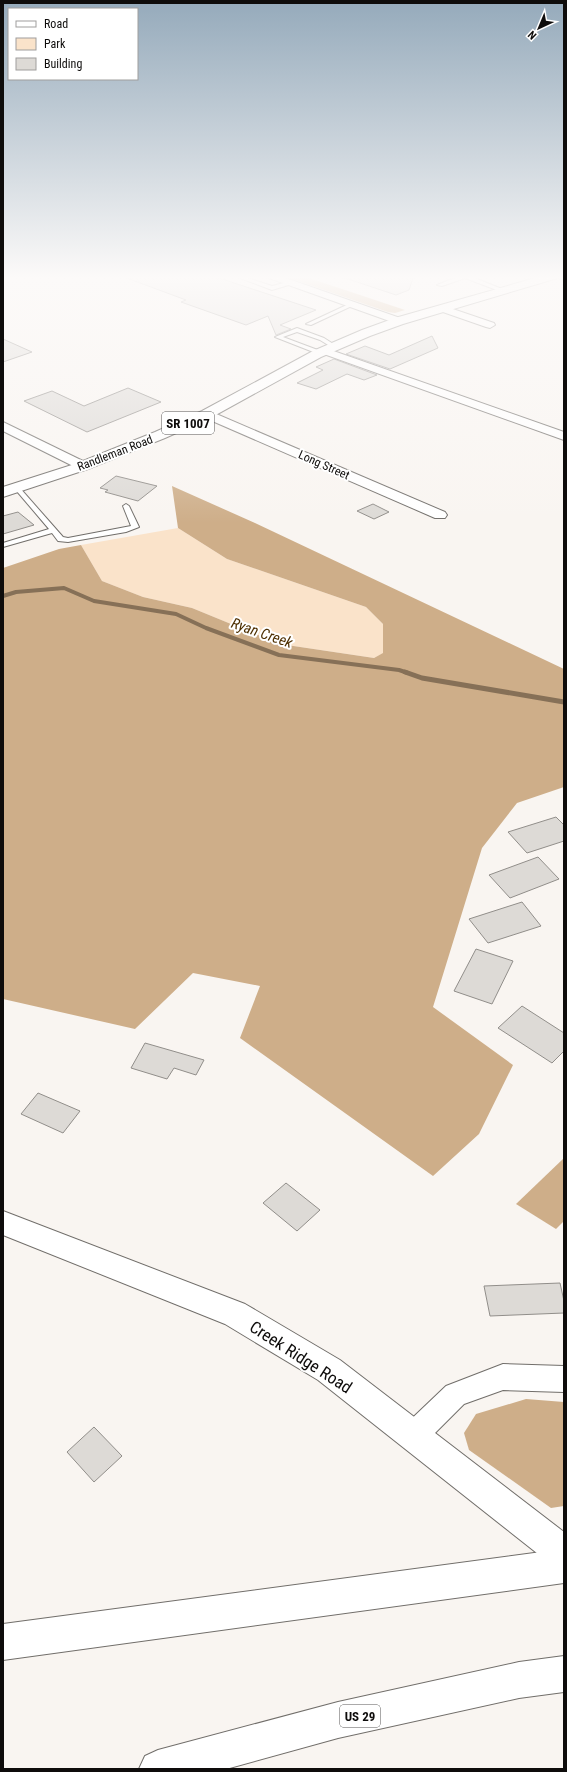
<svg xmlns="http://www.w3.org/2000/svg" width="567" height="1772" viewBox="0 0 567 1772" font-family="'Roboto Condensed',sans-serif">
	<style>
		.green { fill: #fae3ca }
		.forest { fill: #ceae89 }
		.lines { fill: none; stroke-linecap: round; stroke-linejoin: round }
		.stream-far1 { stroke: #867057; stroke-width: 4 }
		.stream { stroke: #867057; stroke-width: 5 }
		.building { fill: #dddad6; stroke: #918e8a }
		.lane-casing { stroke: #716e6a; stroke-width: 2 }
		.street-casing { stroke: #716e6a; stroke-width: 2 }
		.secondary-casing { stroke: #716e6a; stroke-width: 2 }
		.primary-casing { stroke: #716e6a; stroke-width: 2 }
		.highway-casing { stroke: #716e6a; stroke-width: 2 }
		.lane { fill: #fff; fill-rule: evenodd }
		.street { fill: #fff; fill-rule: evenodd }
		.secondary { fill: #fff; fill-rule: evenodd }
		.primary { fill: #fff; fill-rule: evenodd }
		.highway { fill: #fff; fill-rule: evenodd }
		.labels { text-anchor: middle; stroke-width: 4; stroke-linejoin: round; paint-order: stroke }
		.far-street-label { font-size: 12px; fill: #0e0c0b; stroke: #fff }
		.shield { fill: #fff; stroke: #565554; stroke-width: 1 }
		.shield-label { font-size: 13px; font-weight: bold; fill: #0e0c0b }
		.water-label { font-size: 15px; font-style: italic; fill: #4e2f00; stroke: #fff }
		.near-street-label { font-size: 17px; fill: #0e0c0b; stroke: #fff }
	</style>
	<rect width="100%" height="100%" fill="#f9f5f1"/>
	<path class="green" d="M178,528L227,559L366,607L383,624L384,653L374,658L280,644L192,608L143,597L102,581L81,545Z"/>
	<g class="forest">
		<path d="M281,275H300L405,310L395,313L388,312Z"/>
		<path d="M172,486L255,523L564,669V787L517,803L482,848L433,1007L513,1065L479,1134L433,1176L240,1038L260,986L193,973L135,1029L3,999V568L59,549L81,545L102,581L143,597L192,608L280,644L374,658L383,653V624L366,607L227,559L178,528Z"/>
		<path d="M564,1158V1221L556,1229L516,1204Z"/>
		<path d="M526,1399L564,1402V1506L551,1508L469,1450L464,1433L476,1414Z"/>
	</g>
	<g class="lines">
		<path class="stream-far1" d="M3,596L16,592L64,588L94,601L176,614L206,628L279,655L399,670L408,673"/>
		<path class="stream" d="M405,672L422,678L564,702"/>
	</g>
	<g class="building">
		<path d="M124,275H210L316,310L280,325L291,329L276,335L268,316L246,325L181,302L186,300L124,277Z"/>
		<path d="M343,275H414L409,290L396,295L342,277Z"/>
		<path d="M432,336L438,348L390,369L346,354L365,346L389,355Z"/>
		<path d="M3,339L32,352L3,362Z"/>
		<path d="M334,359L377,375L364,380L347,374L316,389L297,383L323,370L316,367Z"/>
		<path d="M128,388L161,402L87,432L24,401L52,391L84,406Z"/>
		<path d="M116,476L157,486L138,501L105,492L108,490L100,488Z"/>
		<path d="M373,504L389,512L374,519L357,511Z"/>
		<path d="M18,512L34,525L3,534V516Z"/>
		<path d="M556,817L564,825V841L527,853L508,832Z"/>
		<path d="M538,857L559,879L510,898L489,875Z"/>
		<path d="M522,902L541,926L488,943L469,919Z"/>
		<path d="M476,949L513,961L492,1004L454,991Z"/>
		<path d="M522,1006L564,1033V1051L552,1063L498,1028Z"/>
		<path d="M145,1043L204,1060L196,1075L174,1068L167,1079L131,1068Z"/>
		<path d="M38,1093L80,1111L63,1133L21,1114Z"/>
		<path d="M286,1183L320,1210L297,1231L263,1203Z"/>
		<path d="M560,1283L564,1301V1313L490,1316L484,1286Z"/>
		<path d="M94,1427L122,1456L94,1482L67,1452Z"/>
	</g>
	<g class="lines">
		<defs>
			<g id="lane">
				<path d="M232,275H239L272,286L292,281L295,283L272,290Z"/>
				<path d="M460,275H467L507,291L502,292L465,278L442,286L437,285L460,276Z"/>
				<path d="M553,275L564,276V280L554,276Z"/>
				<path d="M351,303L356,304L311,325L306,324Z"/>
				<path d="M297,328L324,338L338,347L333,348L320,340L297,332L283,337L323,352L324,353L321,355L275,337Z"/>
				<path d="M17,486L19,487L63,537L68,538L131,526L123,506L126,504L129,506L139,527L126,532L68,542L58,541L52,533L3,547V543L49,529L15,489V487Z"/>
			</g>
			<g id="street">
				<path d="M264,275H277L403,319L404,321L399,324L395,323L266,277Z"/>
				<path d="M444,306L494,323L495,325L490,328L486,327L440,311L439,309L440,307Z"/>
				<path d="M325,348L564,432V440L321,353L320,351Z"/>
				<path d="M207,410L445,512L447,515L445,518H435L203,417L201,414L203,411Z"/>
				<path d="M3,422L87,463L89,466L87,469H79L3,431Z"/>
				<path d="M503,1364L564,1366V1392L503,1390L464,1404L424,1444L414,1448L404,1444L400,1435L404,1426L446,1386Z"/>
			</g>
			<path id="secondary" d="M3,1211L245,1304L340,1360L564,1532V1570L552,1565L318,1380L225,1324L3,1235Z"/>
			<path id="primary" d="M546,275H563L561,277L403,324L370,336L321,357L212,417L165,438L88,469L3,497V487L78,463L155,432L202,411L313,351L362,330L395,318Z"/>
			<g id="highway">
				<path d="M564,1549V1583L3,1660V1624Z"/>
				<path d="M564,1656V1692L519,1698L338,1738L226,1769H139L145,1756L158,1750L338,1702L519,1662Z"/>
			</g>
		</defs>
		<use href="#lane" class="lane-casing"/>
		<use href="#street" class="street-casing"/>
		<use href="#secondary" class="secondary-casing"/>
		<use href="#primary" class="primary-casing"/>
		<use href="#highway" class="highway-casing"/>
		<use href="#lane" class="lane"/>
		<use href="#street" class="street"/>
		<use href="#secondary" class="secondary"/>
		<use href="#primary" class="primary"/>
		<use href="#highway" class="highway"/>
	</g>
	<linearGradient id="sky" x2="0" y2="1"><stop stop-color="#95aabb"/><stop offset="0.53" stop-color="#fcfaf9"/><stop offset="1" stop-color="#fcfaf9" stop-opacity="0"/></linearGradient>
	<rect width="567" height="523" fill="url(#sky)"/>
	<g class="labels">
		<g class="far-street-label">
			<text transform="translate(115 453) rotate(-21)" y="4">Randleman Road</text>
			<text transform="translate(324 465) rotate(24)" y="4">Long Street</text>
		</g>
		<g class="shield">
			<rect x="162" y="412" width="52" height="22" rx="3"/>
			<rect x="340" y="1705" width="40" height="22" rx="3"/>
		</g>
		<g class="shield-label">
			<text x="188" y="428">SR 1007</text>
			<text x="360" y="1721">US 29</text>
		</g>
		<g class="water-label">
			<text transform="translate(262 633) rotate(19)" y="5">Ryan Creek</text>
		</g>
		<g class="near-street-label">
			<text transform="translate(301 1357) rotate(33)" y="6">Creek Ridge Road</text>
		</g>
	</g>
	<rect width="567" height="1772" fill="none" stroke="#0e0c0b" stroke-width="8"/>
	<rect x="8" y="8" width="130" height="72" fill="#ffffff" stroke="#9f9e9d"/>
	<rect x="16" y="21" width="20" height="6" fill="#ffffff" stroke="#9f9e9d"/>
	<text x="44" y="28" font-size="12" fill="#0e0c0b">Road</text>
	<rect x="16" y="38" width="20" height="12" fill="#fae3ca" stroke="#9f9e9d"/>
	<text x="44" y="48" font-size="12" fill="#0e0c0b">Park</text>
	<rect x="16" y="58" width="20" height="12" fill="#dddad6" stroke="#9f9e9d"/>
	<text x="44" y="68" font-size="12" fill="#0e0c0b">Building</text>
	<g transform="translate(539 28) rotate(224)" stroke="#ffffff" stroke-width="3" paint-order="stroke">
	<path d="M0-3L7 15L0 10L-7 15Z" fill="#0e0c0b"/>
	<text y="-6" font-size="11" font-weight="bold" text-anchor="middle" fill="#0e0c0b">N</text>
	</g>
</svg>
